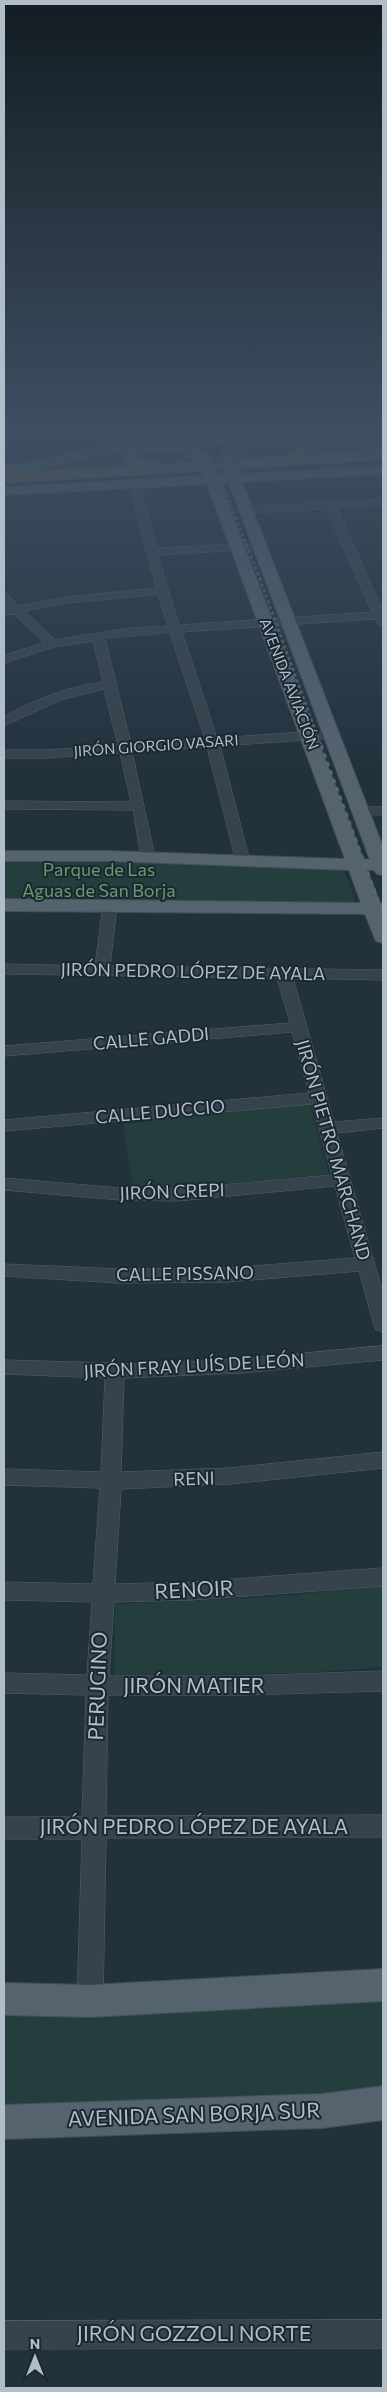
<svg xmlns="http://www.w3.org/2000/svg" width="387" height="2392" viewBox="0 0 387 2392" font-family="Commissioner,sans-serif">
	<style>
		.green { fill: #243e3d }
		.lines { fill: none; stroke-linecap: round; stroke-linejoin: round }
		.minor-casing { stroke: #54616b; stroke-width: 1 }
		.major-casing { stroke: #424f59; stroke-width: 2 }
		.highway-casing { stroke: #414e58; stroke-width: 2 }
		.minor { fill: #36434d; fill-rule: evenodd }
		.major { fill: #54636e; fill-rule: evenodd }
		.highway { fill: #746152; fill-rule: evenodd }
		.rail-far1 { stroke: #576875; stroke-width: 2.5; stroke-dasharray: 3 3; stroke-linecap: butt }
		.rail { stroke: #576875; stroke-width: 3; stroke-dasharray: 4.5 4.5; stroke-linecap: butt }
		.major-bridge-casing { stroke: #424f59; stroke-width: 16; stroke-linecap: butt }
		.major-bridge { stroke: #54636e; stroke-width: 14 }
		.labels { text-anchor: middle; stroke-width: 4; stroke-linejoin: round; paint-order: stroke }
		.far-street-label { font-size: 15px; fill: #b1bec9; stroke: #1b2832 }
		.park-label { font-size: 18px; fill: #679b6b; stroke: #1b2832 }
		.street-label { font-size: 18px; fill: #b1bec9; stroke: #1b2832 }
		.near-street-label { font-size: 21px; fill: #b1bec9; stroke: #1b2832 }
	</style>
	<rect width="100%" height="100%" fill="#22323d"/>
	<g class="green">
		<path d="M286,441L298,449L296,452L281,456L236,460V455L247,445Z"/>
		<path d="M304,442L381,452L310,454L314,451L315,447Z"/>
		<path d="M132,448L134,465L20,472Z"/>
		<path d="M178,449L195,458L197,463L156,464L133,458L138,451Z"/>
		<path d="M4,859L106,860L344,870L356,904L4,901Z"/>
		<path d="M309,1102L329,1174L134,1192L122,1118Z"/>
		<path d="M383,1586V1667L301,1673L114,1675L115,1604L272,1597Z"/>
		<path d="M383,1996V2093L325,2099L4,2106V2012L87,2013Z"/>
	</g>
	<g class="lines">
		<defs>
			<g id="minor">
				<path d="M383,437V443L346,446L341,443L346,440Z"/>
				<path d="M134,480L139,483L157,548L260,543L266,546L260,549L158,555L179,625L372,612L326,509L247,513L242,510L247,507L383,499V505L337,508L383,611V626H379L375,619L182,632L217,738L332,730L338,734L332,738L220,746L250,861L248,864L243,865L236,861L207,747L132,752L155,857L153,860L148,861L141,857L133,810L4,809V801L131,802L120,753L45,758H4V750H45L118,745L104,689L60,700L4,726V717C34,699 68,687 103,682L93,641L54,647L4,663V655L44,643L14,614L4,615V609L8,608L4,603V594L8,595L19,606L67,597L156,588L129,483ZM158,595L168,626L128,628L55,640L25,611L67,603ZM170,633L205,739L131,744L105,639Z"/>
				<path d="M361,807H383V815L356,814L354,811L356,808Z"/>
				<path d="M110,901L117,905L110,966L383,970V980L293,978L334,1122L383,1118V1128L337,1133L383,1293V1332L376,1330L374,1325L359,1271L228,1282L119,1283L4,1276V1264L119,1269L228,1268L355,1258L335,1186L177,1201L120,1200L4,1190V1178L120,1188L177,1189L332,1175L312,1104L4,1131V1120L309,1093L292,1032L4,1056V1046L290,1023L277,978L4,974V964L95,966L103,905Z"/>
				<path d="M383,1346V1360L241,1373L124,1378L121,1472L230,1468L383,1452V1468L230,1484L121,1489L115,1584L192,1582L383,1568V1586L192,1600L114,1602L109,1676H241L383,1671V1691L241,1695H108L106,1816L383,1815V1837L106,1838L103,2001L99,2010L90,2014L81,2010L77,2001L82,1839H4V1817H82L86,1695L4,1693V1673L87,1675L92,1602L4,1600V1582L93,1584L100,1488L4,1485V1469L101,1472L105,1378L4,1374V1360L147,1364L241,1359Z"/>
				<path d="M383,2320V2348L4,2349V2321Z"/>
			</g>
			<g id="major">
				<path d="M296,433L383,443V451L289,440L167,445L128,449L31,471L4,474V466C46,461 86,448 128,441C182,432 241,433 296,433Z"/>
				<path d="M383,466V474L242,482L383,847V875L377,874L374,870H367L380,903H383V943L376,941L365,914L4,911V899L361,903L349,870L107,861H4V851H107L345,859L207,484L4,495V487L205,476L211,473L227,475L233,471L239,474ZM220,483H229L370,860L363,859Z"/>
				<path d="M383,1969V2001L90,2017L4,2015V1983L90,1985Z"/>
				<path d="M383,2086V2120L322,2128L4,2139V2105L322,2094Z"/>
			</g>
			<path id="highway" d="M276,434L304,440L313,448L311,455L383,450V460L4,483V473L130,466L121,459L123,452C141,437 202,435 211,461L220,460L218,458C232,438 254,435 276,434ZM264,444H287L297,449L296,452L284,456L233,459L245,449ZM156,450L182,452L197,462L161,464L136,457L145,451Z"/>
		</defs>
		<use href="#minor" class="minor-casing"/>
		<use href="#major" class="major-casing"/>
		<use href="#highway" class="highway-casing"/>
		<use href="#minor" class="minor"/>
		<use href="#major" class="major"/>
		<use href="#highway" class="highway"/>
		<path class="rail-far1" d="M202,433L260,579L321,746"/>
		<path class="rail" d="M321,745L383,914"/>
		<defs>
			<g id="major-bridge">
				<path d="M226,459L233,475"/>
				<path d="M205,460L211,477"/>
			</g>
		</defs>
		<use href="#major-bridge" class="major-bridge-casing"/>
		<use href="#major-bridge" class="major-bridge"/>
	</g>
	<linearGradient id="sky" x2="0" y2="1"><stop stop-color="#131c22"/><stop offset="0.56" stop-color="#3e4f62"/><stop offset="1" stop-color="#3e4f62" stop-opacity="0"/></linearGradient>
	<rect width="387" height="768" fill="url(#sky)"/>
	<g class="labels">
		<g class="far-street-label">
			<text transform="translate(289 684) rotate(69)" y="5">AVENIDA AVIACIÓN</text>
			<text transform="translate(156 746) rotate(-4)" y="5">JIRÓN GIORGIO VASARI</text>
		</g>
		<g class="park-label">
			<text x="99" y="876">Parque de Las<tspan x="99" dy="21">Aguas de San Borja</tspan></text>
		</g>
		<g class="street-label">
			<text transform="translate(193 972) rotate(1)" y="6">JIRÓN PEDRO LÓPEZ DE AYALA</text>
			<text transform="translate(151 1039) rotate(-5)" y="6">CALLE GADDI</text>
			<text transform="translate(160 1112) rotate(-5)" y="6">CALLE DUCCIO</text>
			<text transform="translate(333 1150) rotate(74)" y="6">JIRÓN PIETRO MARCHAND</text>
			<text transform="translate(172 1192) rotate(-2)" y="6">JIRÓN CREPI</text>
			<text transform="translate(185 1274) rotate(-1)" y="6">CALLE PISSANO</text>
			<text transform="translate(194 1366) rotate(-3)" y="6">JIRÓN FRAY LUÍS DE LEÓN</text>
			<text transform="translate(194 1479) rotate(-2)" y="6">RENI</text>
		</g>
		<g class="near-street-label">
			<text transform="translate(194 1590) rotate(-3)" y="7">RENOIR</text>
			<text transform="translate(98 1686) rotate(-88)" y="7">PERUGINO</text>
			<text x="194" y="1693">JIRÓN MATIER</text>
			<text x="194" y="1834">JIRÓN PEDRO LÓPEZ DE AYALA</text>
			<text transform="translate(194 2115) rotate(-2)" y="7">AVENIDA SAN BORJA SUR</text>
			<text x="194" y="2341">JIRÓN GOZZOLI NORTE</text>
		</g>
	</g>
	<rect width="387" height="2392" fill="none" stroke="#b1bec9" stroke-width="10"/>
	<g transform="translate(35 2357)" stroke="#1b2832" stroke-width="4" paint-order="stroke">
	<path d="M0-4L9 19L0 12L-9 19Z" fill="#b1bec9"/>
	<text y="-8" font-size="14" font-weight="bold" text-anchor="middle" fill="#b1bec9">N</text>
	</g>
</svg>
